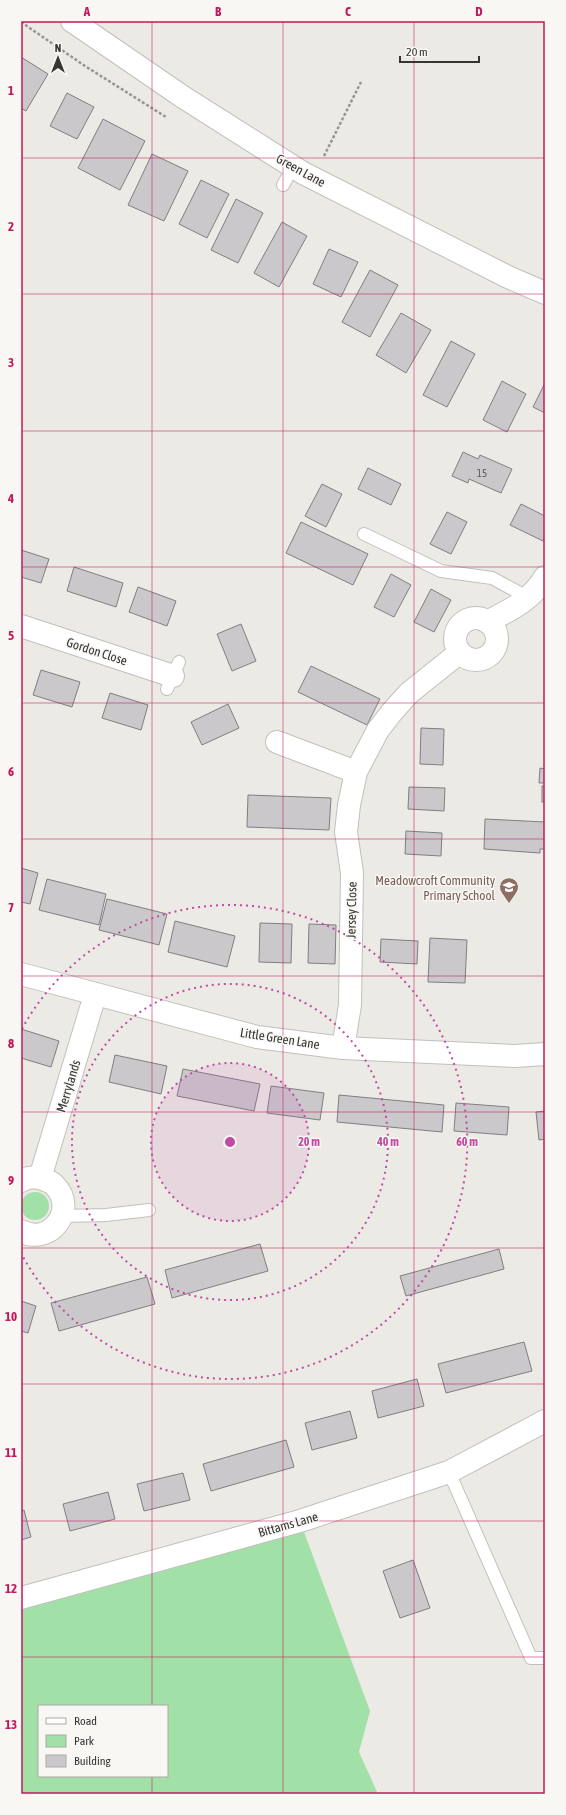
<svg xmlns="http://www.w3.org/2000/svg" width="566" height="1815" viewBox="0 0 566 1815" font-family="'Asap Condensed',sans-serif">
	<style>
		.green { fill: #a1e1a7; fill-rule: evenodd }
		.building { fill: #cbc8cc; stroke: #817e82 }
		.lines { fill: none; stroke-linecap: round; stroke-linejoin: round }
		.service-casing { stroke: #c2c0bc; stroke-width: 14 }
		.minor-casing { stroke: #c2c0bc; stroke-width: 24 }
		.tertiary-casing { stroke: #c2c0bc; stroke-width: 24 }
		.path { stroke: #979692; stroke-width: 2.5; stroke-dasharray: 3 2; stroke-linecap: butt }
		.service { stroke: #fff; stroke-width: 12 }
		.minor { stroke: #fff; stroke-width: 22 }
		.tertiary { stroke: #fff; stroke-width: 22 }
		.grid { fill: none; stroke: #c2185b; stroke-width: 1; stroke-opacity: 0.55 }
		.ring { fill: none; stroke: #c14ba3; stroke-width: 2; stroke-dasharray: 2 4 }
		.labels { text-anchor: middle; stroke-width: 3; stroke-linejoin: round; paint-order: stroke }
		.number-label { font-size: 11px; fill: #5a5a59 }
		.street-label { font-size: 13px; fill: #353533; stroke: #f9f7f3 }
		.education-label { font-size: 13px; fill: #785e54; stroke: #f9f7f3; text-anchor: end }
		.centre { fill: #c14ba3; stroke: #f9f7f3; stroke-width: 2 }
		.ring-label { font-size: 12px; text-anchor: middle; font-weight: bold; fill: #c14ba3; stroke: #f9f7f3; stroke-width: 3; stroke-linejoin: round; paint-order: stroke }
		.neatline { fill: none; stroke: #c2185b; stroke-width: 1.5 }
		.grid-label { font-size: 13px; text-anchor: middle; font-weight: bold; fill: #c2185b }
	</style>
	<rect width="100%" height="100%" fill="#eceae5"/>
	<g class="green">
		<circle cx="35" cy="1206" r="14"/>
		<path d="M300,1521L370,1711L359,1752L378,1794H21V1598ZM39,1706H167V1776H39Z"/>
	</g>
	<g class="building">
		<path d="M21,57L48,74L26,111L21,108Z"/>
		<path d="M67,93L94,107L77,139L50,126Z"/>
		<path d="M103,119L145,141L120,190L78,168Z"/>
		<path d="M152,154L188,171L164,221L128,205Z"/>
		<path d="M201,180L229,194L207,238L179,224Z"/>
		<path d="M236,199L263,213L238,263L211,250Z"/>
		<path d="M282,222L307,236L279,287L254,273Z"/>
		<path d="M329,249L358,262L341,297L313,284Z"/>
		<path d="M370,270L398,285L370,337L342,322Z"/>
		<path d="M401,313L431,330L406,373L376,355Z"/>
		<path d="M451,341L475,354L447,407L423,395Z"/>
		<path d="M502,381L526,394L507,432L483,420Z"/>
		<path d="M545,383V413L533,407Z"/>
		<path d="M463,452L478,459L480,455L512,469L501,493L469,479L468,483L452,476Z"/>
		<path d="M368,468L401,484L391,505L358,489Z"/>
		<path d="M322,484L342,494L326,527L305,516Z"/>
		<path d="M521,504L545,516V537L543,541L510,525Z"/>
		<path d="M447,512L467,522L451,554L430,544Z"/>
		<path d="M301,522L368,554L353,585L286,553Z"/>
		<path d="M21,550L49,559L41,583L21,577Z"/>
		<path d="M74,567L123,583L116,607L67,591Z"/>
		<path d="M391,574L411,585L394,617L374,607Z"/>
		<path d="M138,587L176,601L167,626L129,612Z"/>
		<path d="M431,589L451,600L434,632L414,622Z"/>
		<path d="M241,624L256,661L232,671L217,634Z"/>
		<path d="M311,666L380,699L367,725L298,692Z"/>
		<path d="M41,670L80,682L72,707L33,695Z"/>
		<path d="M110,693L148,705L141,730L102,718Z"/>
		<path d="M228,704L239,728L202,745L191,722Z"/>
		<path d="M421,728L444,729L443,765L420,764Z"/>
		<path d="M540,768L545,769V783H539Z"/>
		<rect x="542" y="786" width="3" height="16"/>
		<path d="M409,787L445,788L444,811L408,809Z"/>
		<path d="M248,795L331,798L329,830L247,827Z"/>
		<path d="M485,819L545,822V849H540V853L484,849Z"/>
		<path d="M406,831L442,833L441,856L405,854Z"/>
		<path d="M21,868L38,873L30,904L21,902Z"/>
		<path d="M47,879L106,894L99,925L39,910Z"/>
		<path d="M107,899L167,914L159,945L99,930Z"/>
		<path d="M175,921L235,936L227,967L168,952Z"/>
		<path d="M260,923L292,924L291,963L259,962Z"/>
		<path d="M309,924L336,925L335,964L308,963Z"/>
		<path d="M430,938L467,940L465,983L428,982Z"/>
		<path d="M381,939L418,941L417,964L380,962Z"/>
		<path d="M21,1029L59,1041L51,1067L21,1058Z"/>
		<path d="M115,1055L167,1066L161,1094L109,1082Z"/>
		<path d="M183,1069L260,1084L254,1111L177,1096Z"/>
		<path d="M271,1086L324,1093L320,1120L267,1113Z"/>
		<path d="M339,1095L444,1105L442,1132L337,1122Z"/>
		<path d="M456,1103L509,1107L507,1135L454,1131Z"/>
		<path d="M545,1111V1139L539,1140L536,1112Z"/>
		<path d="M260,1244L268,1271L172,1298L165,1270Z"/>
		<path d="M499,1249L504,1269L406,1296L400,1276Z"/>
		<path d="M147,1277L155,1304L59,1331L51,1303Z"/>
		<path d="M21,1301L36,1306L28,1333L21,1331Z"/>
		<path d="M524,1342L532,1371L446,1393L438,1364Z"/>
		<path d="M417,1379L424,1406L378,1418L372,1391Z"/>
		<path d="M350,1411L357,1438L312,1450L305,1423Z"/>
		<path d="M286,1440L294,1467L211,1491L203,1464Z"/>
		<path d="M183,1473L190,1500L144,1511L137,1484Z"/>
		<path d="M108,1492L115,1519L70,1531L63,1504Z"/>
		<path d="M24,1510L31,1537L21,1540V1511Z"/>
		<path d="M413,1560L430,1608L400,1618L383,1571Z"/>
	</g>
	<g class="lines">
		<defs>
			<g id="service">
				<path d="M283,185L293,167"/>
				<path d="M364,534L441,571L492,578L529,598"/>
				<path d="M167,689L179,662"/>
				<path d="M63,1216L106,1215L149,1210"/>
				<path d="M449,1472L531,1658H545"/>
			</g>
			<g id="minor">
				<circle cx="476" cy="639" r="21"/>
				<path d="M487,622C510,610 532,600 545,577"/>
				<path d="M21,626L173,676"/>
				<path d="M277,742L356,772"/>
				<path d="M21,974L257,1037L343,1048L515,1056L545,1054"/>
				<path d="M343,1048L350,1005L352,873L346,832L349,805L356,772L378,730L392,712L409,693L459,653"/>
				<path d="M40,1178L95,995"/>
				<path d="M21,1181C27,1177 38,1176 45,1180C48,1181 53,1183 55,1186C78,1209 50,1247 21,1231"/>
				<path d="M21,1598L300,1521L449,1472L545,1421"/>
			</g>
			<path id="tertiary" d="M72,21L183,97L303,173L508,277L545,293"/>
		</defs>
		<use href="#service" class="service-casing"/>
		<use href="#minor" class="minor-casing"/>
		<use href="#tertiary" class="tertiary-casing"/>
		<g class="path">
			<path d="M21,22L85,66L166,117"/>
			<path d="M324,156L361,82"/>
		</g>
		<use href="#service" class="service"/>
		<use href="#minor" class="minor"/>
		<use href="#tertiary" class="tertiary"/>
	</g>
	<path class="grid" d="M152,21V1706M283,21V1794M414,21V1794M21,158H545M21,294H545M21,431H545M21,567H545M21,703H545M21,839H545M21,976H545M21,1112H545M21,1248H545M21,1384H545M21,1521H545M21,1657H545M152,1776V1794"/>
	<circle cx="230" cy="1142" r="79" fill="#c14ba3" fill-opacity=".12"/>
	<g class="ring">
		<circle cx="230" cy="1142" r="79"/>
		<circle cx="230" cy="1142" r="158"/>
		<path d="M22 1029A237 237 0 1 1 22 1255"/>
	</g>
	<defs>
		<symbol id="school-pin" viewBox="-11 -11 22 30"><path d="M0 17L-7.5 6A9.5 9.5 0 1 1 7.5 6Z" fill="#8d6e63" stroke="#f9f7f3"/><path d="M0-5L7-2L0 1L-7-2ZM-4 1L0 2.5L4 1V4Q0 6-4 4Z" fill="#fff"/></symbol>
	</defs>
	<g fill-rule="evenodd">
		<use href="#school-pin" x="498" y="876" width="22" height="30"/>
	</g>
	<g class="labels">
		<g class="number-label">
			<text x="482" y="477">15</text>
		</g>
		<g class="street-label">
			<text transform="translate(301 170) rotate(29)" y="5">Green Lane</text>
			<text transform="translate(97 651) rotate(18)" y="5">Gordon Close</text>
			<text transform="translate(351 910) rotate(-89)" y="5">Jersey Close</text>
			<text transform="translate(280 1038) rotate(9)" y="5">Little Green Lane</text>
			<text transform="translate(68 1086) rotate(-73)" y="5">Merrylands</text>
			<text transform="translate(288 1524) rotate(-16)" y="5">Bittams Lane</text>
		</g>
		<g class="education-label">
			<text x="495" y="885">Meadowcroft Community<tspan x="495" dy="15">Primary School</tspan></text>
		</g>
	</g>
	<circle cx="230" cy="1142" r="6" class="centre"/>
	<g class="ring-label">
		<text x="309" y="1146">20 m</text>
		<text x="388" y="1146">40 m</text>
		<text x="467" y="1146">60 m</text>
	</g>
	<rect width="566" height="1815" fill="none" stroke="#f9f7f3" stroke-width="44"/>
	<rect x="38" y="1705" width="130" height="72" fill="#f9f7f3" stroke="#aba9a6"/>
	<rect x="46" y="1718" width="20" height="6" fill="#ffffff" stroke="#aba9a6"/>
	<text x="74" y="1725" font-size="12" fill="#353533">Road</text>
	<rect x="46" y="1735" width="20" height="12" fill="#a1e1a7" stroke="#aba9a6"/>
	<text x="74" y="1745" font-size="12" fill="#353533">Park</text>
	<rect x="46" y="1755" width="20" height="12" fill="#cbc8cc" stroke="#aba9a6"/>
	<text x="74" y="1765" font-size="12" fill="#353533">Building</text>
	<g transform="translate(58 58)" stroke="#f9f7f3" stroke-width="3" paint-order="stroke">
	<path d="M0-3L7 15L0 10L-7 15Z" fill="#353533"/>
	<text y="-6" font-size="11" font-weight="bold" text-anchor="middle" fill="#353533">N</text>
	</g>
	<path d="M400 56v6h79v-6" fill="none" stroke="#353533" stroke-width="2"/>
	<text x="406" y="56" font-size="12" fill="#353533" stroke="#f9f7f3" stroke-width="3" paint-order="stroke">20 m</text>
	<rect x="22" y="22" width="522" height="1771" class="neatline"/>
	<g class="grid-label">
		<text x="87" y="16">A</text>
		<text x="218" y="16">B</text>
		<text x="348" y="16">C</text>
		<text x="479" y="16">D</text>
		<text x="11" y="95">1</text>
		<text x="11" y="231">2</text>
		<text x="11" y="367">3</text>
		<text x="11" y="503">4</text>
		<text x="11" y="640">5</text>
		<text x="11" y="776">6</text>
		<text x="11" y="912">7</text>
		<text x="11" y="1048">8</text>
		<text x="11" y="1185">9</text>
		<text x="11" y="1321">10</text>
		<text x="11" y="1457">11</text>
		<text x="11" y="1593">12</text>
		<text x="11" y="1729">13</text>
	</g>
</svg>
